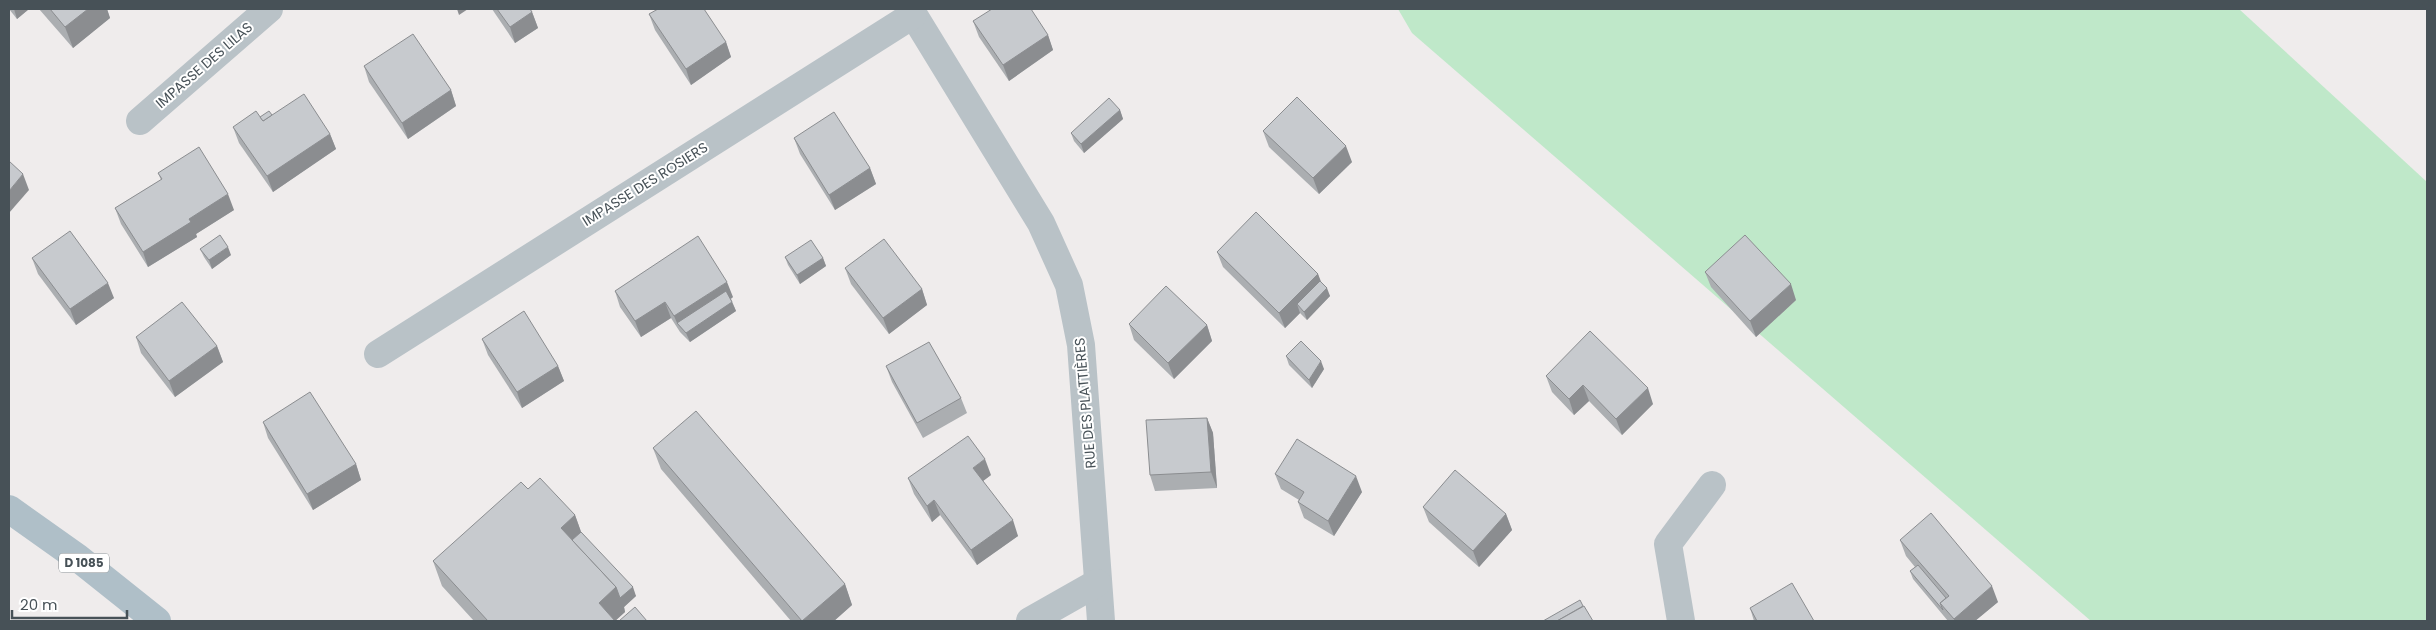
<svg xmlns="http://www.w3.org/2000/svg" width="2436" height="630" viewBox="0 0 2436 630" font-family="Poppins,sans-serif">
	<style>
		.green { fill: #bfe8c9 }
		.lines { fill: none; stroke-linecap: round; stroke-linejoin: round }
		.street { stroke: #b9c2c7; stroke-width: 28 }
		.primary { stroke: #afbfc8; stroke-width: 28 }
		.wall { fill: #abaeb1 }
		.shaded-wall { fill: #8b8d90 }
		.building { fill: #c7cace; stroke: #8b8d90 }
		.labels { text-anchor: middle; stroke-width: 4; stroke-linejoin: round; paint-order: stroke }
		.shield { fill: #fff; stroke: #7e8589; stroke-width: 1 }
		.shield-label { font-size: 12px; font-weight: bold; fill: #475157 }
		.street-label { font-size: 14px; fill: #475157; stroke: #fff }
	</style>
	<rect width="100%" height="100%" fill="#efecec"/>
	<path class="green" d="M1398,9H2239L2427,182V621H2091L1412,33Z"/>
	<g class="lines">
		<g class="street">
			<path d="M910,9L1041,223L1069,285L1081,345L1101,621"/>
			<path d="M140,121L269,9"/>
			<path d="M378,354L913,15"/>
			<path d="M1030,621L1097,583"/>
			<path d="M1681,621L1668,544L1712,485"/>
		</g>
		<path class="primary" d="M9,509L78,558L157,621"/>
	</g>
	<g class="wall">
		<path d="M9,9H29L17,19Z"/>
		<path d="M39,9H107L110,18L73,48Z"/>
		<path d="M492,9H530L532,12L538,28L515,43Z"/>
		<path d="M649,14L726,42L731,57L691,85L655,30Z"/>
		<path d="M973,21L1048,35L1053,50L1009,81L979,37Z"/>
		<path d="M364,66L451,90L456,106L408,139L369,82Z"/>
		<path d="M1120,110L1123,119L1084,153L1074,141L1071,133Z"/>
		<path d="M272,115L330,134L336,149L273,192L239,143L233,127L260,117Z"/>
		<path d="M1263,131L1352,162L1319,194L1269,147Z"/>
		<path d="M794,138L870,168L876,184L835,210L800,154Z"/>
		<path d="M158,173L234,210L196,234L197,237L148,267L121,224L115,208L161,180Z"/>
		<path d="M200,249L231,255L212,269L204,257Z"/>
		<path d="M1217,252L1318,274L1320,281L1330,296L1307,320L1300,313L1285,328L1223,267Z"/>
		<path d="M785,257L823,258L826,266L800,284L788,265Z"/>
		<path d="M32,258L114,298L76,325L38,274Z"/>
		<path d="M845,268L922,289L927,305L889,334L851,284Z"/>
		<path d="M1705,272L1796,300L1756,337L1711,287Z"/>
		<path d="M615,291L733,297L731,299L736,311L690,342L680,332L671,318L641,337L620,307Z"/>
		<path d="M1129,324L1207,325L1212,341L1174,379L1134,340Z"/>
		<path d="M136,337L217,346L223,362L175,397L141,353Z"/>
		<path d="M482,339L558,366L564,381L522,408L488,355Z"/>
		<path d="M1286,356L1324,369L1312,388L1289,365Z"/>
		<path d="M886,366L961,398L967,413L923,438L892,382Z"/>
		<path d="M1546,376L1653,404L1622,435L1589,401L1574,415L1552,392Z"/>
		<path d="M1207,418L1213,433L1217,488L1155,491L1150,475Z"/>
		<path d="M263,422L356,464L361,480L313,510L268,438Z"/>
		<path d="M653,448L845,584L852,605L834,621H791L661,469Z"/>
		<path d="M1275,474L1362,492L1334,536L1304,518L1298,502L1299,500L1281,489Z"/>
		<path d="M991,475L983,481L1018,536L977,565L940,515L932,522L914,494L908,478Z"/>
		<path d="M528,489L575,515L581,532L636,596L624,607L625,612L615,621H474L442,586L433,561Z"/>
		<path d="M1423,507L1506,514L1512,530L1479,567L1429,522Z"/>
		<path d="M1900,540L1998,602L1975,621H1948L1913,579L1910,571L1915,567L1906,556Z"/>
		<path d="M1750,608L1814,621H1754Z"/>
	</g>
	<g class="shaded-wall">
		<path d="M14,9H29L17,19Z"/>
		<path d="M88,9H107L110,18L73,48L65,27Z"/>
		<path d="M457,9H468L459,15Z"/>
		<path d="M532,12L538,28L515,43L510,27Z"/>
		<path d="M1048,35L1053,50L1009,81L1003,65Z"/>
		<path d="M726,42L731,57L691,85L686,69Z"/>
		<path d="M451,90L456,106L408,139L402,123Z"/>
		<path d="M1120,110L1123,119L1084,153L1081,144Z"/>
		<path d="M330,134L336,149L273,192L267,176Z"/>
		<path d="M1346,146L1352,162L1319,194L1313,178Z"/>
		<path d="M870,168L876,184L835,210L829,195Z"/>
		<path d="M23,174L29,190L9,213V191Z"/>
		<path d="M228,194L234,210L196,234L197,237L148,267L143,252L189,219Z"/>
		<path d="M228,247L231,255L212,269L209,260Z"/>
		<path d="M823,258L826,266L800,284L797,275Z"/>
		<path d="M1318,274L1324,289L1297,304L1300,313L1285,328L1279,313Z"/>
		<path d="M727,282L733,297L683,330L677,323L674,316Z"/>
		<path d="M108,283L114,298L76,325L70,309Z"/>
		<path d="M1791,284L1796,300L1756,337L1750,321Z"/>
		<path d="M1327,288L1330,296L1307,320L1304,312Z"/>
		<path d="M922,289L927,305L889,334L883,318Z"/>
		<path d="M665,302L671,318L641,337L635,321Z"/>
		<path d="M732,302L736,311L690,342L686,333Z"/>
		<path d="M1207,325L1212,341L1174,379L1168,363Z"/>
		<path d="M217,346L223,362L175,397L169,381Z"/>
		<path d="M1321,361L1324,369L1312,388L1309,380Z"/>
		<path d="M558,366L564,381L522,408L517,392Z"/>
		<path d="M1583,385L1589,401L1574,415L1569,399Z"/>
		<path d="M1648,388L1653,404L1622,435L1616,419Z"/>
		<path d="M1207,418L1213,433L1217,488L1211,472Z"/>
		<path d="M985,459L991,475L979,484L973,468Z"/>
		<path d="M356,464L361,480L313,510L307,494Z"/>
		<path d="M1356,476L1362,492L1334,536L1328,521Z"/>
		<path d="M934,500L940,515L932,522L927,506Z"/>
		<path d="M1506,514L1512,530L1479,567L1473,551Z"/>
		<path d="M575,515L584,540L573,550L561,528Z"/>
		<path d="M1013,520L1018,536L977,565L971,550Z"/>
		<path d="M845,584L852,605L834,621H802Z"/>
		<path d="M1992,586L1998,602L1975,621H1954V619Z"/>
		<path d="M616,587H633L636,596L624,607L625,612L615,621L599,603Z"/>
	</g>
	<g class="building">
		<path d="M50,9H88L65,27Z"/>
		<path d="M497,9H530L532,12L510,27Z"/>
		<path d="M658,9H704L726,42L686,69L649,14Z"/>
		<path d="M992,9H1031L1048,35L1003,65L973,21Z"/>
		<path d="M413,34L451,90L402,123L364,66Z"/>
		<path d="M304,94L330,134L267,176L233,127L256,111L263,121Z"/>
		<path d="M1297,97L1346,146L1313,178L1263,131Z"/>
		<path d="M1109,98L1120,110L1081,144L1071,133Z"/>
		<path d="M269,111L272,115L263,121L260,117Z"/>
		<path d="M834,112L870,168L829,195L794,138Z"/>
		<path d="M199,147L228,194L189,219L191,222L143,252L115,208L162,179L158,173Z"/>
		<path d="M9,161L23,174L9,191Z"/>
		<path d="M1256,212L1318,274L1279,313L1217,252Z"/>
		<path d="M70,231L108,283L70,309L32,258Z"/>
		<path d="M220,235L228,247L209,260L200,249Z"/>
		<path d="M1745,235L1791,284L1750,321L1705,272Z"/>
		<path d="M698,236L727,282L674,316L665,302L635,321L615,291Z"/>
		<path d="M884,239L922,289L883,318L845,268Z"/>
		<path d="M811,240L823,258L797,275L785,257Z"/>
		<path d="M1320,281L1327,288L1304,312L1297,304Z"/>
		<path d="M1166,286L1207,325L1168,363L1129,324Z"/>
		<path d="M726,291L732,302L686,333L677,323Z"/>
		<path d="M182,302L217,346L169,381L136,337Z"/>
		<path d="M524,311L558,366L517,392L482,339Z"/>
		<path d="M1590,331L1648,388L1616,419L1583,385L1569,399L1546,376Z"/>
		<path d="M1301,341L1321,361L1309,380L1286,356Z"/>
		<path d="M929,342L961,398L917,423L886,366Z"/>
		<path d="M310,392L356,464L307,494L263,422Z"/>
		<path d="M696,411L845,584L802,621L653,448Z"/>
		<path d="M1207,418L1211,472L1150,475L1146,420Z"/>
		<path d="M968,436L985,459L973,468L1013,520L971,550L934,500L927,506L908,478Z"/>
		<path d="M1297,439L1356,476L1328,521L1298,502L1304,492L1275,474Z"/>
		<path d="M1455,470L1506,514L1473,551L1423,507Z"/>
		<path d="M540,478L575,515L561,528L616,587L599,603L615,621H488L433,561L521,482L528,489Z"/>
		<path d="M1931,513L1992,586L1954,619L1940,603L1949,596L1900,540Z"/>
		<path d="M581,532L633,587L620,598L616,587L572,540Z"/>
		<path d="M1918,565L1946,598L1940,603L1943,610L1910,571Z"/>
		<path d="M1792,583L1814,621H1757L1750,608Z"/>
		<path d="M1580,600L1583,606L1557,621H1543Z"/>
		<path d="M1584,606L1593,621H1557Z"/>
		<path d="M635,607L647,621H619Z"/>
	</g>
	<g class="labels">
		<rect class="shield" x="59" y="553.5" width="50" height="19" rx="4"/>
		<g class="shield-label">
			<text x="84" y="567">D 1085</text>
		</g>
		<g class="street-label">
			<text transform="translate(204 65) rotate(-41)" y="5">IMPASSE DES LILAS</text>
			<text transform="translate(645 184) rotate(-32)" y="5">IMPASSE DES ROSIERS</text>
			<text transform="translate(1085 403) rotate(-95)" y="5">RUE DES PLATTIÈRES</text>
		</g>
	</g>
	<rect width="2436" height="630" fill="none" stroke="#475157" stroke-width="20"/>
	<path d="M12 610v8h115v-8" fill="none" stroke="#475157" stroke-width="2.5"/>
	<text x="20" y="610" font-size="15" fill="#475157" stroke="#ffffff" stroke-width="4" paint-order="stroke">20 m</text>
</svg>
